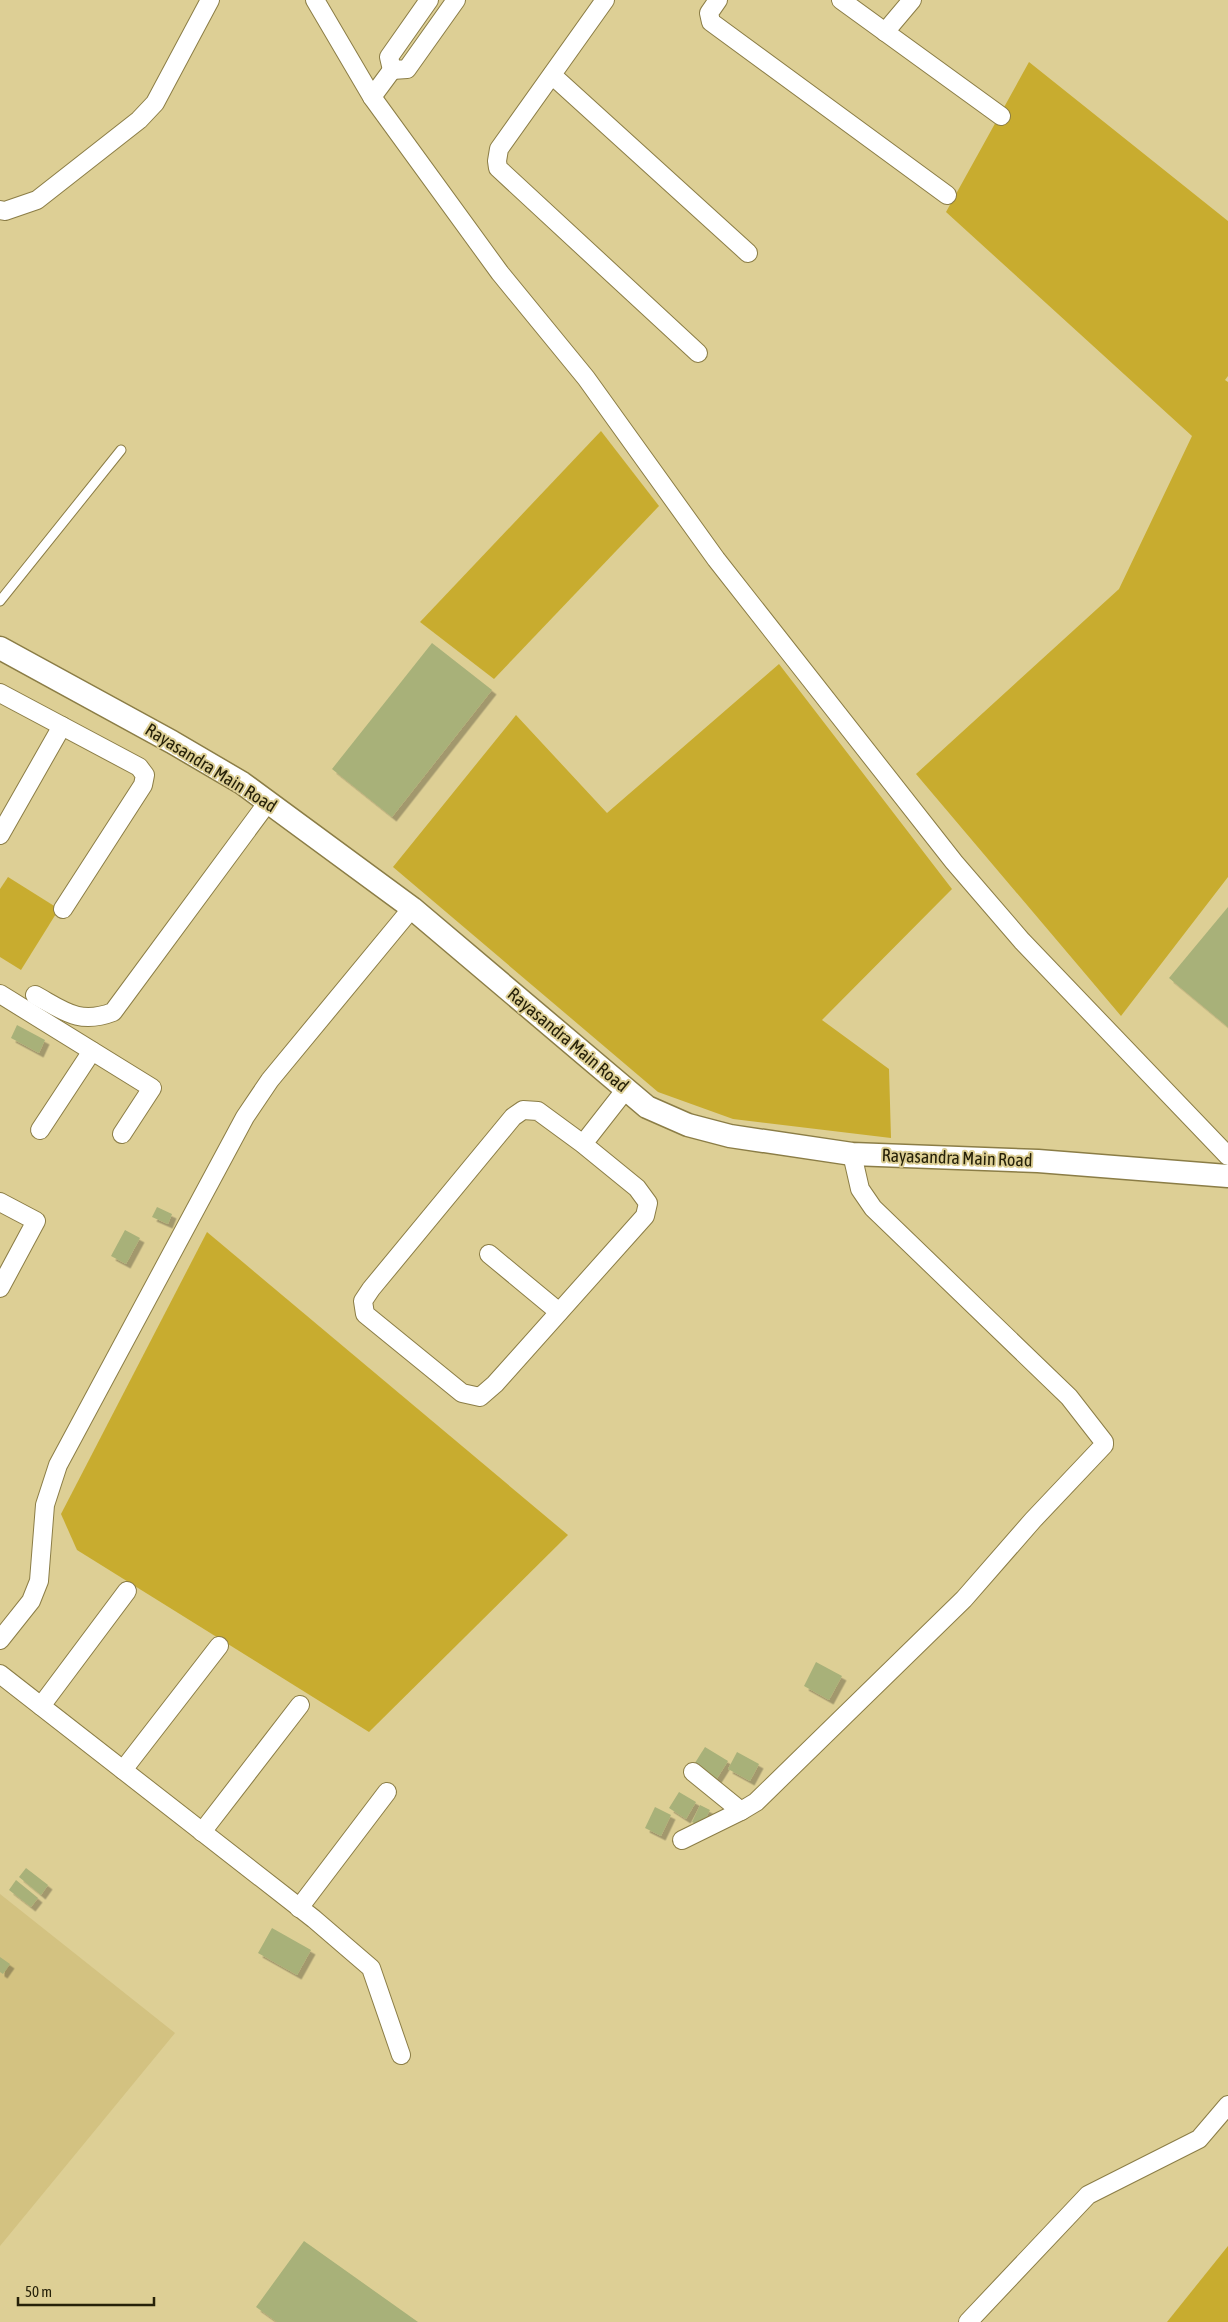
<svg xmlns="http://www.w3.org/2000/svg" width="1228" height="2322" viewBox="0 0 1228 2322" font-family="'Asap Condensed',sans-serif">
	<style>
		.built { fill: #d3c281 }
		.green { fill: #c8ac2f }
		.building { fill: #a8b179; filter: url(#shadow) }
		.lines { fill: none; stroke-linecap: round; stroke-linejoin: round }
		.service-casing { stroke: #8b7d46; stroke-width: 11 }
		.minor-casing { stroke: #8b7d46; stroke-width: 20 }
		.tertiary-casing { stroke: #8b7d46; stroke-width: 25 }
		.service { stroke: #fff; stroke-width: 9 }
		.minor { stroke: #fff; stroke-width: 18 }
		.tertiary { stroke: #fff; stroke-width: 22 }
		.labels { text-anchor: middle; stroke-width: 4; stroke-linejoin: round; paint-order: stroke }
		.street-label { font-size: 18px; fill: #262109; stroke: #ddcf95 }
	</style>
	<defs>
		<filter id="shadow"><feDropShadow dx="4.5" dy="4.5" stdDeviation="0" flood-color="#0004"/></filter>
	</defs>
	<rect width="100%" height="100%" fill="#ddcf95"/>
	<path class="built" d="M0,1894L175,2033L0,2246Z"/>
	<g class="green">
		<path d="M1029,62L1228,221V376L1225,380L1228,382V877L1121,1016L916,774L1119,589L1192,436L946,212Z"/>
		<path d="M601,431L659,506L494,679L420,622Z"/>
		<path d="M779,664L952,889L822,1020L889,1069L891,1138L733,1119L658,1092L393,867L516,715L607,813Z"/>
		<path d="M8,877L59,909L21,970L0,957V889Z"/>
		<path d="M207,1232L568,1535L369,1732L77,1550L61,1514Z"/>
		<path d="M1228,2246V2322H1167Z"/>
	</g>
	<g class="building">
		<path d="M432,643L492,690L392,817L332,769Z"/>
		<path d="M1228,907V1027L1169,978Z"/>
		<path d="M17,1025L45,1040L39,1053L11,1038Z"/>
		<path d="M157,1207L172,1214L168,1224L152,1217Z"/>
		<path d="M125,1230L140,1238L126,1264L111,1256Z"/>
		<path d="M816,1662L842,1676L829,1700L804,1686Z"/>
		<path d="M705,1747L728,1761L716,1780L693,1766Z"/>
		<path d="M737,1752L759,1764L750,1781L728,1769Z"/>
		<path d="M679,1792L696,1802L686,1819L669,1808Z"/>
		<path d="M700,1805L710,1810L701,1827L692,1822Z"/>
		<path d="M655,1807L671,1815L661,1836L645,1828Z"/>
		<path d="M26,1868L48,1885L41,1895L19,1877Z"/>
		<path d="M16,1880L38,1898L31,1907L9,1890Z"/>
		<path d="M272,1928L311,1950L297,1975L258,1953Z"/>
		<path d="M0,1957L10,1964L3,1974L0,1972Z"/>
		<path d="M304,2241L418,2322H277L256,2307Z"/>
	</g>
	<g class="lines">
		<defs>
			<path id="service" d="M0,601L121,450"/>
			<g id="minor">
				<path d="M315,0L372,97L500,273L586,378L716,559L954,862L1022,941L1228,1156"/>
				<path d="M605,0L499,149L497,161L498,168L698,353"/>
				<path d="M718,0L709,13L711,22L947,195"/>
				<path d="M841,0L1001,116"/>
				<path d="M885,32L912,0"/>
				<path d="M392,70L407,69L456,0"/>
				<path d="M392,70L389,57L429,0"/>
				<path d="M552,75L748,253"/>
				<path d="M372,97L392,70"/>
				<path d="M0,210L5,211L37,200L139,120L155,103L210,0"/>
				<path d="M0,693L139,767L145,775L143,785L63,909"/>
				<path d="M0,835L62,726"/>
				<path d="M0,994L152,1088L122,1134"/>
				<path d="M35,995C64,1011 79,1025 113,1012L268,802"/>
				<path d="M40,1130L92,1051"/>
				<path d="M583,1144L538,1111L523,1110L513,1117L371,1289L363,1301L365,1314L462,1393L480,1397L495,1384L645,1216L648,1203L637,1188L583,1144L626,1089"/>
				<path d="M0,1202L36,1221L0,1288"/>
				<path d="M489,1254L559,1312"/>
				<path d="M0,1640L31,1601L39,1581L45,1505L58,1465L245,1117L270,1080L412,908"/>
				<path d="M0,1674L314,1919L371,1968L401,2055"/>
				<path d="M41,1706L127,1591"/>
				<path d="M123,1770L219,1646"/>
				<path d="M693,1772L741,1811L756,1802L964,1599L1033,1520L1104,1445V1442L1069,1397L873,1208L860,1189L852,1154"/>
				<path d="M202,1832L300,1705"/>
				<path d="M682,1840L741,1811"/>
				<path d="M299,1908L387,1792"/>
				<path d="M968,2322L1088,2195L1199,2139L1228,2105"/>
			</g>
			<path id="tertiary" d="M0,648L172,742L242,783L412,908L647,1107L688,1125L730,1136L852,1154L1038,1161L1228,1176"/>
		</defs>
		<use href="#service" class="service-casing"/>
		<use href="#minor" class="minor-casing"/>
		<use href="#tertiary" class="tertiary-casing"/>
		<use href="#service" class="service"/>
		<use href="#minor" class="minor"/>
		<use href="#tertiary" class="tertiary"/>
	</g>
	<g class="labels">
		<g class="street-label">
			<text transform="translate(211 768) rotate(32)" y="6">Rayasandra Main Road</text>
			<text transform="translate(568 1040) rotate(40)" y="6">Rayasandra Main Road</text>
			<text transform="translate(957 1158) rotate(2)" y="6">Rayasandra Main Road</text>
		</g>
	</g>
	<path d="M18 2297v8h136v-8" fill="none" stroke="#262109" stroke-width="2.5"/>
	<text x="25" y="2297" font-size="15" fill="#262109" stroke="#ddcf95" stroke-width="4" paint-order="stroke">50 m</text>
</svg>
